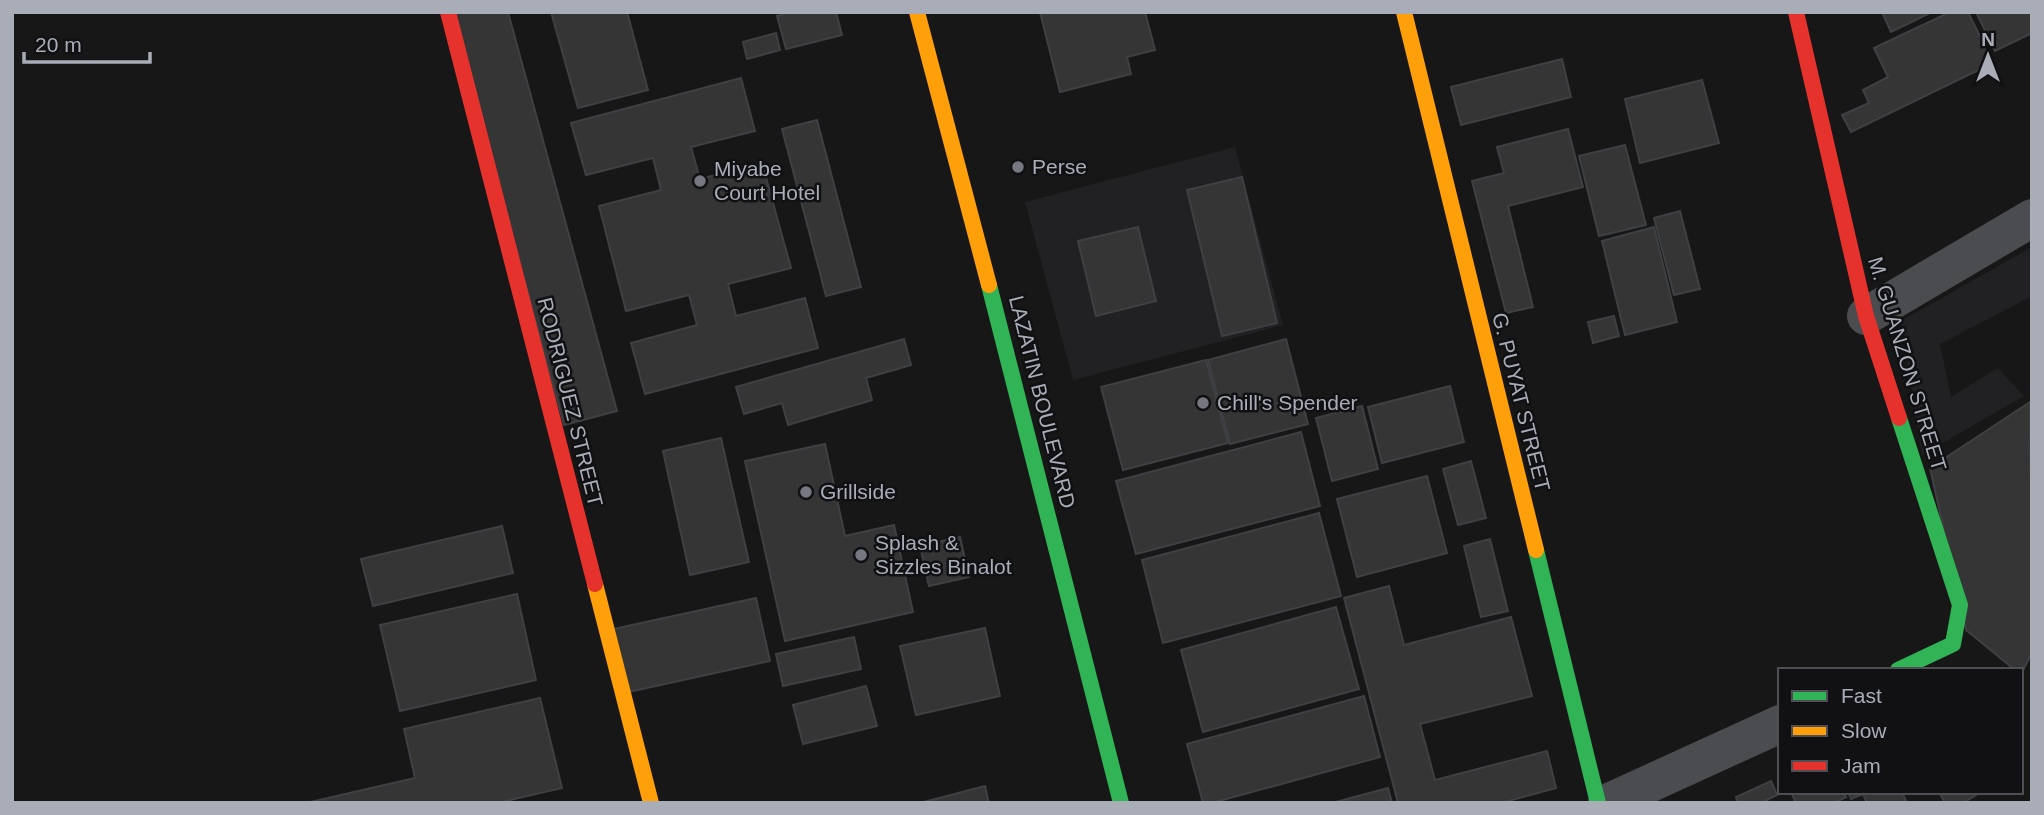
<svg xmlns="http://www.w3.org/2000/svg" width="2044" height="815" viewBox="0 0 2044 815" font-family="Helvetica,sans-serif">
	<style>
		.built { fill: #212123 }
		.building { fill: #353536; stroke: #3f4043; stroke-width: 2 }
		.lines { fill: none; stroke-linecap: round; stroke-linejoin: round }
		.street { stroke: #4b4c50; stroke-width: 38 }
		.fast { stroke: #30b455; stroke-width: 16 }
		.slow { stroke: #ff9f0a; stroke-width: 16 }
		.jam { stroke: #e5322d; stroke-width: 16 }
		.poi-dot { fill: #757880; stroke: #111113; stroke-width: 2.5 }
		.labels { text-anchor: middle; stroke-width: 5; stroke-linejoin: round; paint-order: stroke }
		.poi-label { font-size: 21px; fill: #a8adb8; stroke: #111113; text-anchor: start }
		.street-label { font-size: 21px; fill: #a8adb8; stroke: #111113 }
	</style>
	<rect width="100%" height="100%" fill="#171717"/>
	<g class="built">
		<path d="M1235,147L1283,325L1073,380L1025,202Z"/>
		<path d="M2032,247V296L1940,344L1951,397L1998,368L2024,396L1922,455L1901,321Z"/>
	</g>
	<g class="building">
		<path d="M451,12H508L617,411L564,425Z"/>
		<path d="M551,12H627L648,90L578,108Z"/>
		<path d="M790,12H836L842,35L786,49L777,16Z"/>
		<path d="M1040,12H1145L1155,50L1127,57L1131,74L1060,92Z"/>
		<path d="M1882,12H1932L1891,32Z"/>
		<path d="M1950,12H1968L1993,63L1851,132L1842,115L1869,103L1863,90L1888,77L1874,48Z"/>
		<path d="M1976,12H2032V33L1995,51Z"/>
		<path d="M776,33L780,50L747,59L743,42Z"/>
		<path d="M1562,59L1571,97L1461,125L1451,87Z"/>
		<path d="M741,78L755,131L691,147L700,179L762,163L791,268L728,284L736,316L805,298L818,348L645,394L631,343L697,325L689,295L626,311L599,206L661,190L653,158L586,175L571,123Z"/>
		<path d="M1702,80L1719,143L1640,163L1625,99Z"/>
		<path d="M817,120L861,287L826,296L782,129Z"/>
		<path d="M1568,129L1583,187L1508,206L1533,307L1506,313L1472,181L1504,173L1497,147Z"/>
		<path d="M1625,145L1646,225L1599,236L1579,156Z"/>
		<path d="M1242,177L1277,323L1222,336L1187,190Z"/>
		<path d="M1680,211L1700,289L1674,295L1654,218Z"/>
		<path d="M1138,227L1156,301L1096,316L1078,241Z"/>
		<path d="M1654,227L1677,322L1625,335L1602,241Z"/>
		<path d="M1614,316L1619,336L1593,343L1588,322Z"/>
		<path d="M904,339L911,365L866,378L872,400L788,425L782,403L744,414L736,387Z"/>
		<path d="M1286,339L1308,424L1230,444L1208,360Z"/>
		<path d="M1206,360L1228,443L1123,470L1101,387Z"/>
		<path d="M1450,386L1464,442L1382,463L1368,407Z"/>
		<path d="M2030,402L2032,653L2021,674V670H2015L1966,630L1930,468Z"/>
		<path d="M1362,406L1378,469L1332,481L1316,418Z"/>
		<path d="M1301,432L1320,506L1136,554L1116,481Z"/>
		<path d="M721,438L749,562L690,575L663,451Z"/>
		<path d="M825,444L845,536L894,525L913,612L785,641L745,461Z"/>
		<path d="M1471,461L1486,518L1458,525L1443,469Z"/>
		<path d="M1427,476L1447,553L1357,577L1337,499Z"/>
		<path d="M1319,513L1341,596L1163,643L1142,560Z"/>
		<path d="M502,526L513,573L373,606L361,559Z"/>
		<path d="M960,537L969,577L929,586L920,546Z"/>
		<path d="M1490,539L1508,611L1481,617L1464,546Z"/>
		<path d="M1389,586L1404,645L1511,617L1532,696L1420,724L1435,780L1547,751L1556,788L1501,803H1398L1344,598Z"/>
		<path d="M517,594L536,680L400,711L380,625Z"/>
		<path d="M756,598L770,661L624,693L609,630Z"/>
		<path d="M1336,607L1359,689L1203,732L1181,650Z"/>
		<path d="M985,628L1000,696L916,715L900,646Z"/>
		<path d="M854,637L861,669L783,686L776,654Z"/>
		<path d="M866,686L877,726L803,744L793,705Z"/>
		<path d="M1364,696L1380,757L1212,803H1203L1187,744Z"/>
		<path d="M540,698L562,788L497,803H306L415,778L404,729Z"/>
		<path d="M1771,781L1777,795L1761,803H1738L1736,797Z"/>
		<path d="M985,786L989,803H920Z"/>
		<path d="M1388,788L1392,803H1332Z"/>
		<path d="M1791,792H1843L1846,797L1834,803H1796Z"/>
		<path d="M1848,792H1902L1907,803H1867L1863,794L1851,799Z"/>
		<path d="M1939,792H1981L1963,803H1945Z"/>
	</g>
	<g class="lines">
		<g class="street">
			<path d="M1866,316L2032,218"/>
			<path d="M1607,803L1780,724"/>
		</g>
		<g class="fast">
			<path d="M989,285L1121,803"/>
			<path d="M1536,550L1598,803"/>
			<path d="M1898,670L1953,644L1960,605L1899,418"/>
		</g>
		<g class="slow">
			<path d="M917,12L989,285"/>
			<path d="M1404,12L1536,550"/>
			<path d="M595,584L651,803"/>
		</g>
		<g class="jam">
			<path d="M448,12L595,584"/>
			<path d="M1796,12L1866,316L1899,418"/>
		</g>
	</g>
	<g class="poi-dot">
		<circle cx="1018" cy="167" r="7"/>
		<circle cx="700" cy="181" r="7"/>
		<circle cx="1203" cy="403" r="7"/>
		<circle cx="806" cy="492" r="7"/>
		<circle cx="861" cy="555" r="7"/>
	</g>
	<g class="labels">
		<g class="poi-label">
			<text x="1032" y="174">Perse</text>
			<text x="714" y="176">Miyabe<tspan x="714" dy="24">Court Hotel</tspan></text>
			<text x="1217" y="410">Chill's Spender</text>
			<text x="820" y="499">Grillside</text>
			<text x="875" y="550">Splash &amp;<tspan x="875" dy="24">Sizzles Binalot</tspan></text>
		</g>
		<g class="street-label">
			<text transform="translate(1907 364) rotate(73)" y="7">M. GUANZON STREET</text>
			<text transform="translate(570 402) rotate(76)" y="7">RODRIGUEZ STREET</text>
			<text transform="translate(1042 402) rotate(76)" y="7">LAZATIN BOULEVARD</text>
			<text transform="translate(1521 402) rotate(76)" y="7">G. PUYAT STREET</text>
		</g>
	</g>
	<rect width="2044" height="815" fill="none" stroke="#a8adb8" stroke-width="28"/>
	<rect x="1778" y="668" width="245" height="126" fill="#111113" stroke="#4d4f55" stroke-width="2"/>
	<rect x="1792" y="691" width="35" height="10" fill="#30b455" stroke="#4d4f55" stroke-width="2"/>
	<text x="1841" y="703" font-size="21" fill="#a8adb8">Fast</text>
	<rect x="1792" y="726" width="35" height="10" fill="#ff9f0a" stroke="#4d4f55" stroke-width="2"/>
	<text x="1841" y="738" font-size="21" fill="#a8adb8">Slow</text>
	<rect x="1792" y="761" width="35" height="10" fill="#e5322d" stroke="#4d4f55" stroke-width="2"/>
	<text x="1841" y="773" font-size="21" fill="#a8adb8">Jam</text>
	<g transform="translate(1988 56)" stroke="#111113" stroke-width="5" paint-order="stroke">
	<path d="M0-5L12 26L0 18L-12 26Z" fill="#a8adb8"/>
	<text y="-10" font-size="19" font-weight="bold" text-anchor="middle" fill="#a8adb8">N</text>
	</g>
	<path d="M24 52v10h126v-10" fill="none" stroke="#a8adb8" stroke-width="3.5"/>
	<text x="35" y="52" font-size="21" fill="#a8adb8" stroke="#111113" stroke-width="5" paint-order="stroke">20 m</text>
</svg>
